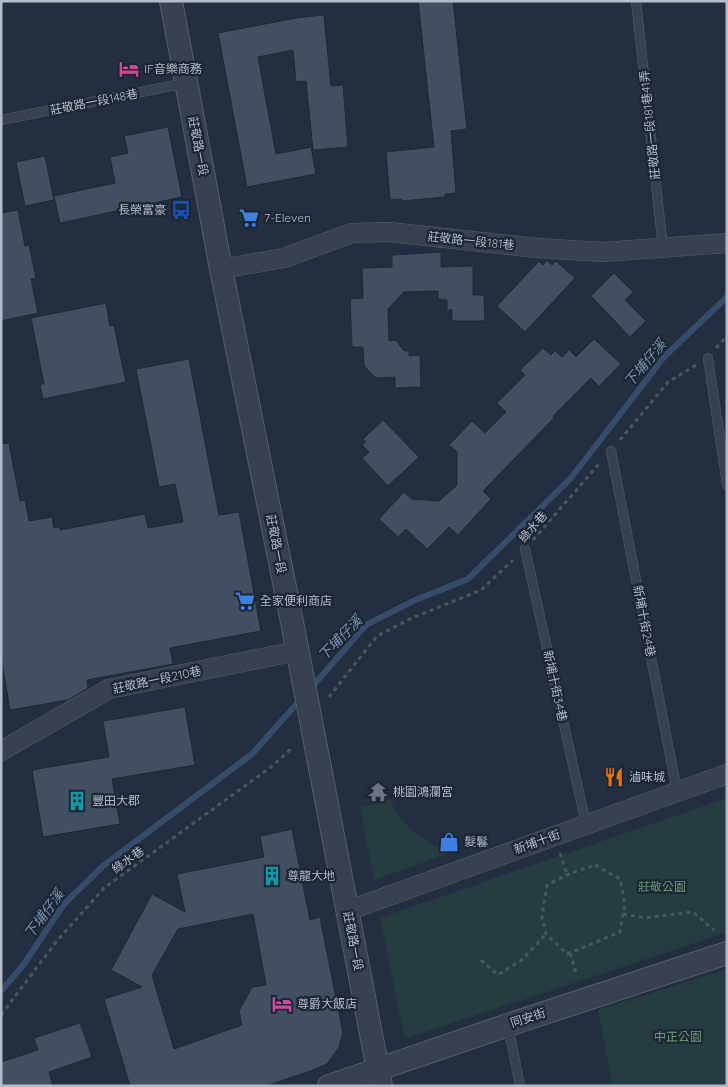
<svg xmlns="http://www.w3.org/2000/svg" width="728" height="1087" viewBox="0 0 728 1087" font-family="Quicksand,'Noto Sans TC',sans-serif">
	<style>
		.green { fill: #253d41 }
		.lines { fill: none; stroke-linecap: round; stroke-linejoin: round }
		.stream { stroke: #374c6a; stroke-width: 6 }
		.building { fill: #424f62; stroke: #1e2836; fill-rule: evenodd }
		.service-casing { stroke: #555f6d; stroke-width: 10 }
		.minor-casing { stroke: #555f6d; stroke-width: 20 }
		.tertiary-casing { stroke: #555f6d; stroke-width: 24 }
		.path { stroke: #435a5d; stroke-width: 3; stroke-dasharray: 4 4; stroke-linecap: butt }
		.service { stroke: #37414f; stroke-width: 9 }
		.minor { stroke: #37414f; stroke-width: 19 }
		.tertiary { stroke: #37414f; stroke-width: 22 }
		.labels { text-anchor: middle; stroke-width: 4.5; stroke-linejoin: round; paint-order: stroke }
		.poi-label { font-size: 12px; fill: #b3bcca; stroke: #1c2634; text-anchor: start }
		.street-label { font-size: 12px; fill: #b3bcca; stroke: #1c2634 }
		.park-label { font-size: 12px; fill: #699c75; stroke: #1c2634 }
		.water-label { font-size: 14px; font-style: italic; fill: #7a92b3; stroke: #1c2634 }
	</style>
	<rect width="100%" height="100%" fill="#232f40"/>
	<g class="green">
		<path d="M727,798V932L405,1039L380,918Z"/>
		<path d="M390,800C404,829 422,837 447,854L374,880L360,807Z"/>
		<path d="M727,969V1086H613L598,1010Z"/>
	</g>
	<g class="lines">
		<g class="stream">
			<path d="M310,689L366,625L413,601L468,579L571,478L664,357L727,297"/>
			<path d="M1,991L24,964L64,904L103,866L252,754L301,699"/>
		</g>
	</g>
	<g class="building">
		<path d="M418,1H453L467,129L451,131L456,193L445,194V197L402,201L401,199L390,200L386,152L434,147Z"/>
		<path d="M324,15L331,86L343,85L348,147L313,150L306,81L296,82L293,50L258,57L276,154L311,147L316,174L247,187L218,33L296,18Z"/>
		<path d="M168,127L182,197L60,223L54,196L115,183L110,157L128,153L124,136Z"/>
		<path d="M45,156L54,200L25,206L16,162Z"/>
		<path d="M18,210L25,246L29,245L36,278L31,279L38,313L1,321V213Z"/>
		<path d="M441,252V267L473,266V295H484L485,321H452V310H447V300L438,299V291L404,292L388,309L389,341L396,340L404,351H409V356L420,355L421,387L395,388V377L376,378L364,366L363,347H352L350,299L363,298L362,268L392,267V255Z"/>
		<path d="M547,260L552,265L556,261L575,278L525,332L497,306L539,261L543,265Z"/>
		<path d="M614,273L633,292L625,300L646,321L630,337L591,296Z"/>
		<path d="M106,303L110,326L114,325L126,382L43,399L40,384H44L31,318Z"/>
		<path d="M594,339L621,364L599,386L591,378L553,416L554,418L483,491L491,499L458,535L449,527L427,549L406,529L398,537L379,519L404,492L412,499L439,501L457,485V452L449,445L472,421L485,433L506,412L497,403L525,375L520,370L543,348L551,355L555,351L562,357L569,350L576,357Z"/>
		<path d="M189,359L219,515L239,512L261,631L170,648L173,664L87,680L88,688L68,700L10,710L1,657V444L9,443L20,501L25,500L29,521L52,517L54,528L60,527V530L145,514L148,528L183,522L175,484L159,487L136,369Z"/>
		<path d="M383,420L419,457L388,486L362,458L369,452L362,445L366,442L363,439Z"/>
		<path d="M185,707L195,765L112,779L120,824L43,837L32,770L109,757L103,721Z"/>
		<path d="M292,829L310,920L320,917L343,1033L339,1047L327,1064L310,1071L266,1086H130L104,999L142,987L111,970L152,894L185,912L177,874L264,857L260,836ZM253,914L266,985L252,987L239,1011L242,1025L174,1049L152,975L178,929Z"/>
		<path d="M80,1023L92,1057L49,1072L53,1086H1V1062L38,1050L34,1038Z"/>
	</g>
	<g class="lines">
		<defs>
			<g id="service">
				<path d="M636,1L663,248"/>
				<path d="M1,120L186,83"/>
				<path d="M708,358L727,485"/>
				<path d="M611,451L677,791"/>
				<path d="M525,549L586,824"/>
				<path d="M508,1025L520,1086"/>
			</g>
			<g id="minor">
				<path d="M221,269L284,258L352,233L389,232L537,248L603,252L727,243"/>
				<path d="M1,751L109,689L297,651"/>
				<path d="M347,911L727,774"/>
			</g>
			<g id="tertiary">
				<path d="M171,1L221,269L293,627L381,1086"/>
				<path d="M329,1086L508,1025L727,953"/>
			</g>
		</defs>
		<use href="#service" class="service-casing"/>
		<use href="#minor" class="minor-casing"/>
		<use href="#tertiary" class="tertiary-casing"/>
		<g class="path">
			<path d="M716,348L727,336"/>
			<path d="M620,440L668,382L696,365"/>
			<path d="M533,540L599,464"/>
			<path d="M329,697L377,636L410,619L481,590L513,560"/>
			<path d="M560,853L567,874"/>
			<path d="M595,865L620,879L625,904L620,932L567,954L546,934L542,917L547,885L569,874Z"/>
			<path d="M623,914L645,918L693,912L714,930"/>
			<path d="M570,953L577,976"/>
			<path d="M481,960L498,975L523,959L546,934"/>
			<path d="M1,1015L56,942L104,888L271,767L292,748"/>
		</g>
		<use href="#service" class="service"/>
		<use href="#minor" class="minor"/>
		<use href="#tertiary" class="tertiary"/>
	</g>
	<defs>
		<symbol id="hotel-bare" viewBox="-9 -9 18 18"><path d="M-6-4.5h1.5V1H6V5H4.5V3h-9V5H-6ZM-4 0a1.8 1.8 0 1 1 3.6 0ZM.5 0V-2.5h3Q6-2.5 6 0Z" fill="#d1479c" stroke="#1c2634" stroke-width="2.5" paint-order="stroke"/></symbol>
		<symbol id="bus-bare" viewBox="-9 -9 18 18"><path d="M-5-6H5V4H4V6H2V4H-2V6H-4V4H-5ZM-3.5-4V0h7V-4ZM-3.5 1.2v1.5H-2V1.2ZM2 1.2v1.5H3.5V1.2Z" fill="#1a4fb4" stroke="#1c2634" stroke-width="2.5" paint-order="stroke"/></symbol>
		<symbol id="supermarket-bare" viewBox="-9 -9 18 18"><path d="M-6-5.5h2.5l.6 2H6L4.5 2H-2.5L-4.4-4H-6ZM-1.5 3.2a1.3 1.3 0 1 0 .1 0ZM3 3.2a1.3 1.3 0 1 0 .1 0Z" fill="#3f7fe0" stroke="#1c2634" stroke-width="2.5" paint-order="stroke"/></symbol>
		<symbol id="restaurant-bare" viewBox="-9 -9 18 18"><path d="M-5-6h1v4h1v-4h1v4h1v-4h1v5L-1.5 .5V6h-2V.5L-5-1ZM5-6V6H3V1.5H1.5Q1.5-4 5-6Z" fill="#e8710a" stroke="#1c2634" stroke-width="2.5" paint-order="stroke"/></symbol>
		<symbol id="temple-bare" viewBox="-9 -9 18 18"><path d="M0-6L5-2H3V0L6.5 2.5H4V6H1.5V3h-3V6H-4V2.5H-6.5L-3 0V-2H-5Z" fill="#6b7280" stroke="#1c2634" stroke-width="2.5" paint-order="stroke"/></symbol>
		<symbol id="building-bare" viewBox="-9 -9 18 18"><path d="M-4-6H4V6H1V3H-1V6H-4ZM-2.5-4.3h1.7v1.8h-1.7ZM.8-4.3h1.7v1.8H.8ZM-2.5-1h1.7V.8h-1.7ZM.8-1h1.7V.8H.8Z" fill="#0f9aa8" stroke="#1c2634" stroke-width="2.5" paint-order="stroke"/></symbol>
		<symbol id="shop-bare" viewBox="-9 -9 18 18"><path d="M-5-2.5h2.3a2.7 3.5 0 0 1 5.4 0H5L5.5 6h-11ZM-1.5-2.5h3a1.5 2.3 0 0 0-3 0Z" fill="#3f7fe0" stroke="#1c2634" stroke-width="2.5" paint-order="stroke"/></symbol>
	</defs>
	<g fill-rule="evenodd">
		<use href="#hotel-bare" x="115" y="55" width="28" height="28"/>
		<use href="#bus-bare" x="167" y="196" width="28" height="28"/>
		<use href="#supermarket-bare" x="235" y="204" width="28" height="28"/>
		<use href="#supermarket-bare" x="231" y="587" width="28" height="28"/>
		<use href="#restaurant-bare" x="600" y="763" width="28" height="28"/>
		<use href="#temple-bare" x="364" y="778" width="28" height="28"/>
		<use href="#building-bare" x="63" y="787" width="28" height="28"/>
		<use href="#shop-bare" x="435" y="828" width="28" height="28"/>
		<use href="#building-bare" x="258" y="862" width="28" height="28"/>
		<use href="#hotel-bare" x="268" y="990" width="28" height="28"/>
	</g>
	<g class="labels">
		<g class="poi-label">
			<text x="144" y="73">IF音樂商務</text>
			<text x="166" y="214" text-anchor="end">長榮富豪</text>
			<text x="264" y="222">7-Eleven</text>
			<text x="260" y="605">全家便利商店</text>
			<text x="629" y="781">滷味城</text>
			<text x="393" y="796">桃園鴻瀾宮</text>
			<text x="92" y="805">豐田大郡</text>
			<text x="464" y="846">髮鬈</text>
			<text x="287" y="880">尊龍大地</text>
			<text x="297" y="1008">尊爵大飯店</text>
		</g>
		<g class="street-label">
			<text transform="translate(94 102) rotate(-11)" y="4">莊敬路一段148巷</text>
			<text transform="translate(650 125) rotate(-96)" y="4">莊敬路一段181巷41弄</text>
			<text transform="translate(198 146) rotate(79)" y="4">莊敬路一段</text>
			<text transform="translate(471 241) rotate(6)" y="4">莊敬路一段181巷</text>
			<text transform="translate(533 527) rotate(-49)" y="4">綠水巷</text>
			<text transform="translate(276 544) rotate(79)" y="4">莊敬路一段</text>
			<text transform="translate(644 621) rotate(79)" y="4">新埔十街24巷</text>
			<text transform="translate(157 680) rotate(-12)" y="4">莊敬路一段210巷</text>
			<text transform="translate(555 686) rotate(78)" y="4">新埔十街34巷</text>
			<text transform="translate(537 842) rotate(-20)" y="4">新埔十街</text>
			<text transform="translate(128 860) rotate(-36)" y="4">綠水巷</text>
			<text transform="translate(353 941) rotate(79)" y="4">莊敬路一段</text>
			<text transform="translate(528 1018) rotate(-18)" y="4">同安街</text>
		</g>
		<g class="park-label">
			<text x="662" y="891">莊敬公園</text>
			<text x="678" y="1041">中正公園</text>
		</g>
		<g class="water-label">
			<text transform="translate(645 363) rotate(-50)" y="5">下埔仔溪</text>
			<text transform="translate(340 638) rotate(-46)" y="5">下埔仔溪</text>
			<text transform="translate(44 914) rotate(-54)" y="5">下埔仔溪</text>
		</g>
	</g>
	<rect width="728" height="1087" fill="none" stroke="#b3bcca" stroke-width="5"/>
</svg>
